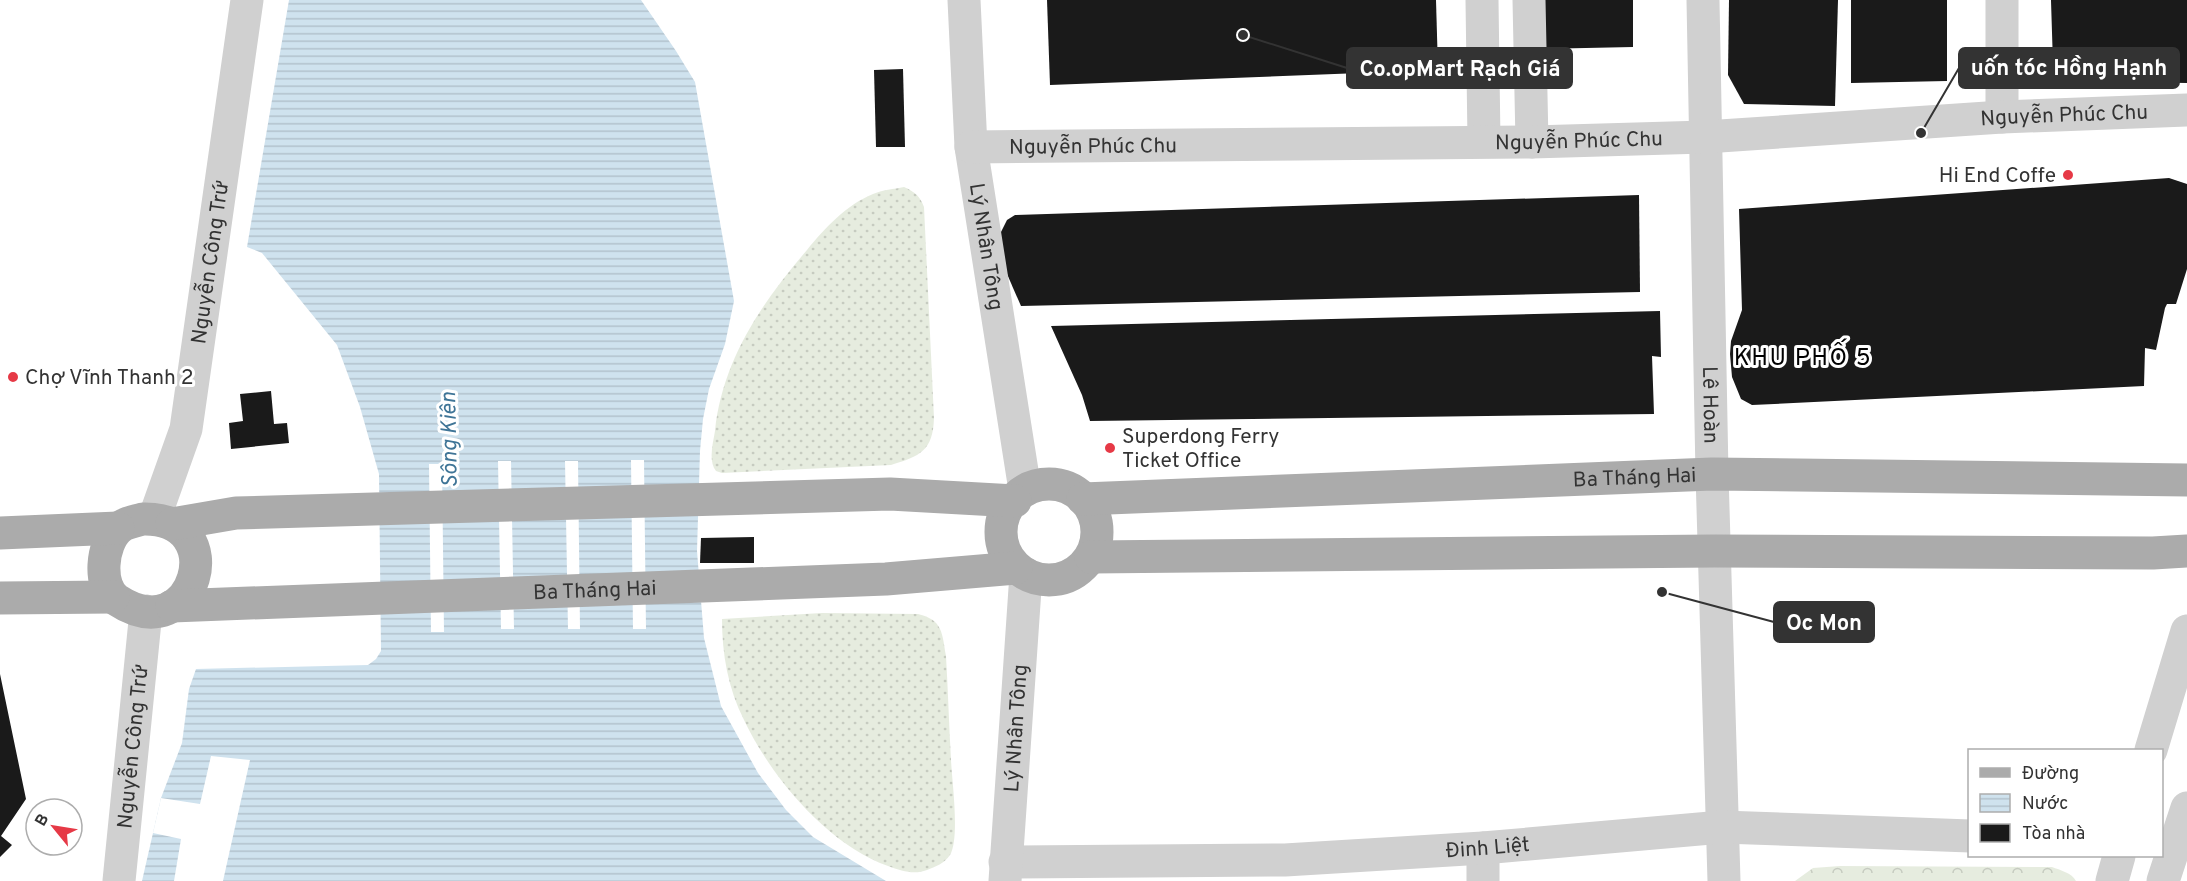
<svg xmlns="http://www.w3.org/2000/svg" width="2187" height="881" viewBox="0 0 2187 881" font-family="Overpass,sans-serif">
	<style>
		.grass { fill: url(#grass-dots) }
		.park { fill: url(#park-crowns) }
		.water { fill: url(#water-rules); fill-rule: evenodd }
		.pier { fill: #fff }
		.building { fill: #1a1a1a }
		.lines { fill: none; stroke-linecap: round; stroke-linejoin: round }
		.minor { stroke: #d0d0d0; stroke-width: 33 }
		.major { stroke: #ababab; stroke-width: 33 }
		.poi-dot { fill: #e63946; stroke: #fff; stroke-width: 2 }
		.labels { text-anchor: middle; stroke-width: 6; stroke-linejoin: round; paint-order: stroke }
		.street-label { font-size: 21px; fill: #333; stroke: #fff }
		.poi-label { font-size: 21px; fill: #333; stroke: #fff; text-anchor: start }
		.water-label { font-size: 22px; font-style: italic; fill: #3f7597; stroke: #fff }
		.quarter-label { font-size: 24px; letter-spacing: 1.5px; fill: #000; stroke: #fff }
		.leader { fill: none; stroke: #333; stroke-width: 2 }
		.callout-dot { fill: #333; stroke: #fff; stroke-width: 2 }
		.callout { fill: #333; stroke: #333; stroke-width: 2 }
		.callout-label { font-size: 22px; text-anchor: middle; font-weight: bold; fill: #fff }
	</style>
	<defs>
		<pattern id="grass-dots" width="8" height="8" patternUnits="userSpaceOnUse" patternTransform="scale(1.5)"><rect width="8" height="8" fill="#e6ecdf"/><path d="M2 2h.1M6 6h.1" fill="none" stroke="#c6cbc0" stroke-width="1.8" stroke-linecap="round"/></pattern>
		<pattern id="park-crowns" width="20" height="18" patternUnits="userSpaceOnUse" patternTransform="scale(1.5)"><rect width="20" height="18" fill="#e6ecdf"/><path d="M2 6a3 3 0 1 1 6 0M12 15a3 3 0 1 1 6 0" fill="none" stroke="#c6cbc0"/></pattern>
		<pattern id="water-rules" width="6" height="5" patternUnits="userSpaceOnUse" patternTransform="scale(1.5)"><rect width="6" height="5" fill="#cfe2ee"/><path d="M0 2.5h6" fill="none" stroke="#b2c2cd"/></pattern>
	</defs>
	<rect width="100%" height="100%" fill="#fff"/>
	<g class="grass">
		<path d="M904,187C915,192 920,196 924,207L934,418C933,451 920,456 891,465L722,473L716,471C708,461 713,443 715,431C722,361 762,302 807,250C825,228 846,205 873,194C882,190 894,189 904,187Z"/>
		<path d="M822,613L918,614C943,620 942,633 946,656C948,691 949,725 951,760C952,782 960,838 950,855C945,863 935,867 927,870C914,875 902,871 888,866C828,845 771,777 744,720C728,688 722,654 722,619Z"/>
	</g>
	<path class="park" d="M1840,866L2052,867C2060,870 2072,873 2076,881H1795L1813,868Z"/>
	<path class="water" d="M289,0H641L676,51L695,82L734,301L725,344L709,389L703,419L700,451L697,551L704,638L721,706L758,773L786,810L813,837L886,881H142L161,798L182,743L189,689L196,669L368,665L376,659L381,651L379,474L360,407L337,345L262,253L247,247ZM631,460H644L646,629H633ZM498,461H511L514,629H501ZM565,461H578L580,629H568ZM429,464H442L444,632H431Z"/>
	<path class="pier" d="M211,756L250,760L223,881H174L181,839L153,833L161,798L200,804Z"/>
	<g class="building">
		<path d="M1047,0H1436L1438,70L1050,85Z"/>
		<path d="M1537,0H1633V47L1538,49Z"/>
		<path d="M1729,0H1838L1835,106L1744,104L1728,75Z"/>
		<path d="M1851,0H1947V81L1851,83Z"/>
		<path d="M2051,0H2187V83L2072,81L2055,71L2053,65Z"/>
		<path d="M903,69L905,147H876L874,70Z"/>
		<path d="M2169,178L2187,184V269L2176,304H2167L2165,308L2156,350L2145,348L2144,386L1752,405L1741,399L1732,377L1730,354L1731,341L1742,310L1739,209Z"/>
		<path d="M1639,195L1640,292L1021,306L1000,258L998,238L1007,220L1015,215Z"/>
		<path d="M1660,311L1661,357L1652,356L1654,414L1090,421L1082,395L1051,326Z"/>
		<path d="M271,391L274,424L287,423L289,443L231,449L229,423L243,421L240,394Z"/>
		<path d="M754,537V563H700L701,538Z"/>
		<path d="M0,674L26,799L1,836L12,845L0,857Z"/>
	</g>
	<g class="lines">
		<g class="minor">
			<path id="s1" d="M964,0L971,147L1025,490"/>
			<path d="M1482,0L1484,141"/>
			<path d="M1529,0L1532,142"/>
			<path id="s2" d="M1703,0L1712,474L1724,881"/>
			<path d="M2002,0V117"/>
			<path id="s3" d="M971,147L1532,142L1705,137L2002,117L2187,110"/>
			<path id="s4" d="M154,519L186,429L247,0"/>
			<path d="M2151,750L2187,631"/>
			<path d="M1483,848V881"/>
			<path id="s5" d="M1005,862L1285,860L1483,848L1722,827L1970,836"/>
			<path id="s6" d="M119,881L146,611"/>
			<path id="s7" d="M1005,881L1026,574"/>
			<path d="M2112,881L2119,856"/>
			<path d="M2163,881L2187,808"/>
		</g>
		<g class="major">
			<circle cx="1049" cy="532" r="48"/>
			<path id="s8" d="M1083,499L1712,474L2187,480"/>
			<path d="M143,519C234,517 195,652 117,600C97,586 102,544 118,529C124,523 135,521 143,519Z"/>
			<path d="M172,524L236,513L890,494L1015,501"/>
			<path d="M0,533L118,528"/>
			<path d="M1091,557L1714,551L2153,553L2187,551"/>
			<path d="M0,598L113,597"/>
			<path id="s9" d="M172,606L886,579L1016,568"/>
		</g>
	</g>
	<g class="poi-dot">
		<circle cx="2068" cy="175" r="6"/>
		<circle cx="13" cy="377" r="6"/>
		<circle cx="1110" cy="448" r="6"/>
	</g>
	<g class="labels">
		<g class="street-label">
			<text dy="7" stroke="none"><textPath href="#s3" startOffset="1094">Nguyễn Phúc Chu</textPath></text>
			<text dy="7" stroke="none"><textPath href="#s3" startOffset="608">Nguyễn Phúc Chu</textPath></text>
			<text dy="7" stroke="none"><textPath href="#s3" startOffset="122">Nguyễn Phúc Chu</textPath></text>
			<text dy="7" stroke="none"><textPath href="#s1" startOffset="248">Lý Nhân Tông</textPath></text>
			<text dy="7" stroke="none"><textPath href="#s4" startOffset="264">Nguyễn Công Trứ</textPath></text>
			<text dy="7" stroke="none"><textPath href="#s2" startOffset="405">Lê Hoàn</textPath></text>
			<text dy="7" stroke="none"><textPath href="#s8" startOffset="552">Ba Tháng Hai</textPath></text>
			<text dy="7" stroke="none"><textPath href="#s9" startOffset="423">Ba Tháng Hai</textPath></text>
			<text dy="7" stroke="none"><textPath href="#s7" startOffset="153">Lý Nhân Tông</textPath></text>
			<text dy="7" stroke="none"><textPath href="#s6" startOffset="135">Nguyễn Công Trứ</textPath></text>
			<text dy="7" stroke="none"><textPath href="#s5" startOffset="483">Đinh Liệt</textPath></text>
		</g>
		<g class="poi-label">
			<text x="2056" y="182" text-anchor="end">Hi End Coffe</text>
			<text x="25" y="384">Chợ Vĩnh Thanh 2</text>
			<text x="1122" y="443">Superdong Ferry<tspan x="1122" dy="24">Ticket Office</tspan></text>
		</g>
		<g class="water-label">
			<text transform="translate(448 440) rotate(-91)" y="8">Sông Kiên</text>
		</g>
		<g class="quarter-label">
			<text x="1803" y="365">KHU PHỐ 5</text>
		</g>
	</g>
	<path class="leader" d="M1921 133L1959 68M1243 35L1347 68M1662 592L1774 622"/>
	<g class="callout-dot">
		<circle cx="1921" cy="133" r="6"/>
		<circle cx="1243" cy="35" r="6"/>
		<circle cx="1662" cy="592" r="6"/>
	</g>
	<g class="callout">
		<rect x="1959" y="48" width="220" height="40" rx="6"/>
		<rect x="1347" y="48" width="225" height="40" rx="6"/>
		<rect x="1774" y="602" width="100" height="40" rx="6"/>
	</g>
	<g class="callout-label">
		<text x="2069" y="75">uốn tóc Hồng Hạnh</text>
		<text x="1460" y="76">Co.opMart Rạch Giá</text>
		<text x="1824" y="630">Oc Mon</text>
	</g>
	<rect x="1968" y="749" width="195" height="108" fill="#ffffff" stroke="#adadad" stroke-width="1.5"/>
	<rect x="1980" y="768" width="30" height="9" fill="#ababab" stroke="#adadad" stroke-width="1.5"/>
	<text x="2022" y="779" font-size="18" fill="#333333">Đường</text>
	<rect x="1980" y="794" width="30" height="18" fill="url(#water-rules)" stroke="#adadad" stroke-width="1.5"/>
	<text x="2022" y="809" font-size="18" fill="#333333">Nước</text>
	<rect x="1980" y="824" width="30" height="18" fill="#1a1a1a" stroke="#adadad" stroke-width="1.5"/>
	<text x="2022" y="839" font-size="18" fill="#333333">Tòa nhà</text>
	<g transform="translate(54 827) rotate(300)"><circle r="28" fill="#ffffff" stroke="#adadad" stroke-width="1.5"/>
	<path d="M0-4.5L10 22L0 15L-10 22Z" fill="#e63946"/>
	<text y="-9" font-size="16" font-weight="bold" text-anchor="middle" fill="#333333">B</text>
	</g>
</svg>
